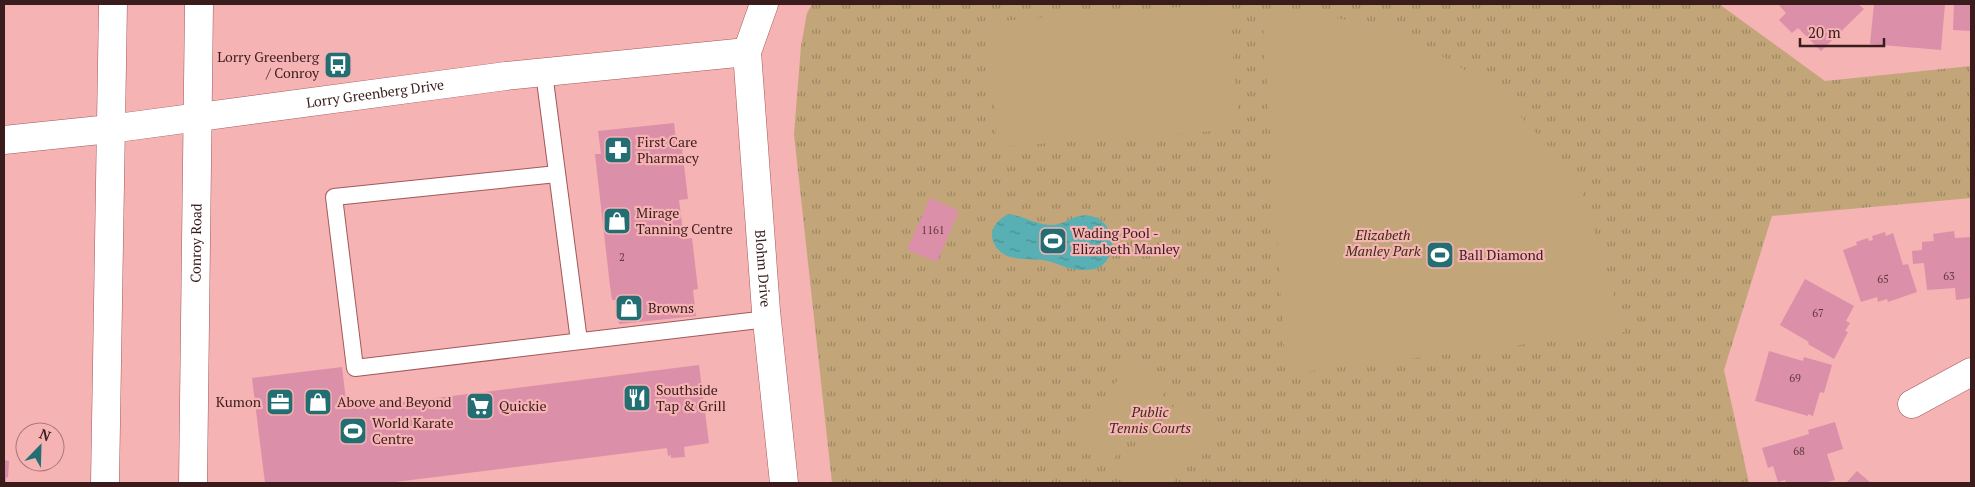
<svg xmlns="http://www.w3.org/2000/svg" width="1975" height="487" viewBox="0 0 1975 487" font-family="'PT Serif',serif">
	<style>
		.park { fill: url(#park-tufts) }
		.pitch { fill: #c2a679 }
		.water { fill: url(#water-ripples) }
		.building { fill: #dc8fa8 }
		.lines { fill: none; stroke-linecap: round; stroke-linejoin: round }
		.service-casing { stroke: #a2585a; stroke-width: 18 }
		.minor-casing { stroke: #a2585a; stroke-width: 29 }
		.tertiary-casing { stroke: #a2585a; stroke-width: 29 }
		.secondary-casing { stroke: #a2585a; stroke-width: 29 }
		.service { stroke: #fff; stroke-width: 16 }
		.minor { stroke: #fff; stroke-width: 28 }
		.tertiary { stroke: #fff; stroke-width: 28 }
		.secondary { stroke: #fff; stroke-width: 28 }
		.labels { text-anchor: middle; stroke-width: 4.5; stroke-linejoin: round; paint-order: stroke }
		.number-label { font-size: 11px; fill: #633940 }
		.poi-label { font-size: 14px; fill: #3b1c1d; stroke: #f5b3b3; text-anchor: start }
		.street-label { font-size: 14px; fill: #3b1c1d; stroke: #f5b3b3 }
		.park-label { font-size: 14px; font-style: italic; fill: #3c2d13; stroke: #f5b3b3 }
	</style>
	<defs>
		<pattern id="park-tufts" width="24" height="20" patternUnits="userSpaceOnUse" patternTransform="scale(1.25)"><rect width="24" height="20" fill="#c2a679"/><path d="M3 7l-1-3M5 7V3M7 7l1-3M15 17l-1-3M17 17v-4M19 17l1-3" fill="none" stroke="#9f8663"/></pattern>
		<pattern id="water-ripples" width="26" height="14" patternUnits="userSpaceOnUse" patternTransform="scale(1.25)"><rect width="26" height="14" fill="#58b0b4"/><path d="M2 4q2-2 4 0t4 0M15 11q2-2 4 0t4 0" fill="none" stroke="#4a8e92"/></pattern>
	</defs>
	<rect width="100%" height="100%" fill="#f5b3b3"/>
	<path class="park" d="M812,4H1719L1825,81L1971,66V198L1772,216L1724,370L1749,483H832L794,134L801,46L807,13Z"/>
	<g class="pitch">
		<path d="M1220,4H1229L1239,129L997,147L987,22Z"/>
		<path d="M1262,9L1390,25L1493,87L1577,177L1625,332L1286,374Z"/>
		<path d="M1133,360L1169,387L1109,465L1073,438Z"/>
		<path d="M1181,397L1217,424L1172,483H1134L1122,474Z"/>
	</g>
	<path class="water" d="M1008,214C1024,216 1036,225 1052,225C1066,225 1076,212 1091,216C1115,221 1120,256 1098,268C1093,270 1084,270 1079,270C1067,269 1055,262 1043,260C1029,258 1013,261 1002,253C998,250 994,245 993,241C989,228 998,220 1008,214Z"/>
	<g class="building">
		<path d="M1778,4H1858L1864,9L1821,51L1798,28L1792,33L1779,20L1786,13Z"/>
		<path d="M1874,4H1945L1941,50L1870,44Z"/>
		<path d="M1954,4H1971V31L1953,30Z"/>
		<path d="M674,123L677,148H682L688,199L679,200L684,239L692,238L698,289L693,290L696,316L619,324L617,300H612L610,286L595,154H601L598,131Z"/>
		<path d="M930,198L959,211L937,262L907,250Z"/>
		<path d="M1954,231L1955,238L1971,237V298L1956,300L1955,288L1927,290L1924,263L1913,264L1912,251L1922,250V242L1934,241L1933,234Z"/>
		<path d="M1885,232L1886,236L1893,233L1903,265L1908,264L1917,292L1888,302L1887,299L1878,302L1877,297L1861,302L1843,250L1857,245L1856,242L1868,238L1869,241L1873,240L1872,236Z"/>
		<path d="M1805,279L1854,306L1846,321L1850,323L1845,331L1848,332L1834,359L1808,344L1809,342L1780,325Z"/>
		<path d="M1769,351L1803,361L1804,357L1832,365L1824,393L1820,392L1813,416L1808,414V416L1755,401Z"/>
		<path d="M699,365L709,443L684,447L685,457L671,458V455L668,456L667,448L387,483H265L252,378L342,367L347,409Z"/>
		<path d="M1835,422L1843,449L1827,454L1835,480L1823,483H1786L1785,480L1778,482L1773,466L1768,468L1762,448L1809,434L1808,430Z"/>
		<path d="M4,460L9,461L8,477L6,478V483H4Z"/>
		<path d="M1857,471L1871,483H1846Z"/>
	</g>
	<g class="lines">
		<defs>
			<g id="service">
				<path d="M544,73L579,341"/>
				<path d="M557,174L334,197L355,368L767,319"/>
			</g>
			<path id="minor" d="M1912,404L1971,372"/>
			<g id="tertiary">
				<path id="s1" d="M764,4L747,52L766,311L784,483"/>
				<path id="s2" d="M4,140L110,129L506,76L747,52"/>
			</g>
			<g id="secondary">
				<path d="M105,483L113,4"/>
				<path id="s3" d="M193,483L199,4"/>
			</g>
		</defs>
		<use href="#service" class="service-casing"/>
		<use href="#minor" class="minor-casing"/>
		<use href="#tertiary" class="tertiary-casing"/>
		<use href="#secondary" class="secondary-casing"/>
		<use href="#service" class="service"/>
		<use href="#minor" class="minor"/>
		<use href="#tertiary" class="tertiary"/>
		<use href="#secondary" class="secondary"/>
	</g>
	<defs>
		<symbol id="bus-square" viewBox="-11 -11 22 22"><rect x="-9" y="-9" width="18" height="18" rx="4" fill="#236e72" stroke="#f5b3b3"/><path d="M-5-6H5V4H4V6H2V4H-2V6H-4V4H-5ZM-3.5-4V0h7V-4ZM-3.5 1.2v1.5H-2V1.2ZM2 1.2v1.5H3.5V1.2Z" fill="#fff"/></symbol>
		<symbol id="pharmacy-square" viewBox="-11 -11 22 22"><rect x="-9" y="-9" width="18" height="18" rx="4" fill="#236e72" stroke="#f5b3b3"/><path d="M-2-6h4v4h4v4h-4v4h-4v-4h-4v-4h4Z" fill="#fff"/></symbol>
		<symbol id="shop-square" viewBox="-11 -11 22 22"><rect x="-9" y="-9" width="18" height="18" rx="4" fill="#236e72" stroke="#f5b3b3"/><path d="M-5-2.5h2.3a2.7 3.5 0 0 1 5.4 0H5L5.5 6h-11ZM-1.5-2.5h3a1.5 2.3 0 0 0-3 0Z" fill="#fff"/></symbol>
		<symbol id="stadium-square" viewBox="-11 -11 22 22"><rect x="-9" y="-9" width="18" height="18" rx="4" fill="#236e72" stroke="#f5b3b3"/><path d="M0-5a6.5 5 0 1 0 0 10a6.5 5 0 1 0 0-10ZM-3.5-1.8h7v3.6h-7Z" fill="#fff"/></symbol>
		<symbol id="restaurant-square" viewBox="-11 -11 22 22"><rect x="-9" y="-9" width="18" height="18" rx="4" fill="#236e72" stroke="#f5b3b3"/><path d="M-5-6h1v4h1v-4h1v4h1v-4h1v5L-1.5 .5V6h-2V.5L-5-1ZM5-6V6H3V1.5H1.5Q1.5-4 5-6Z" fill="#fff"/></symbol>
		<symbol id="office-square" viewBox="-11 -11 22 22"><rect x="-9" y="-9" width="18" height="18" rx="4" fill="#236e72" stroke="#f5b3b3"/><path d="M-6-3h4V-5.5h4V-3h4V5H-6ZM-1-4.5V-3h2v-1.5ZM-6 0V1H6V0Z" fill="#fff"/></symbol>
		<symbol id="supermarket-square" viewBox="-11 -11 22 22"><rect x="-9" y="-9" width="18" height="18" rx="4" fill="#236e72" stroke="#f5b3b3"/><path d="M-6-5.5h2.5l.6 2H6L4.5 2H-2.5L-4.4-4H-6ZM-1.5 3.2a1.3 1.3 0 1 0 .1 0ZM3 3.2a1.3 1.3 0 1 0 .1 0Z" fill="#fff"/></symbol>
	</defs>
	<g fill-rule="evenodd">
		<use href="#bus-square" x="322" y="49" width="32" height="32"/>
		<use href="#pharmacy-square" x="602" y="134" width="32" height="32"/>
		<use href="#shop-square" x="601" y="205" width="32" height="32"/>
		<use href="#stadium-square" x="1037" y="225" width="32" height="32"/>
		<use href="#stadium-square" x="1424" y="239" width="32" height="32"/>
		<use href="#shop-square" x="613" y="292" width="32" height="32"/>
		<use href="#restaurant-square" x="621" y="382" width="32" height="32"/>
		<use href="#office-square" x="264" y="386" width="32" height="32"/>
		<use href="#shop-square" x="302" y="386" width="32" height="32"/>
		<use href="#supermarket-square" x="464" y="390" width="32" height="32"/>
		<use href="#stadium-square" x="337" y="415" width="32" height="32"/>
	</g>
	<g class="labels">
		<g class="number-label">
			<text x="933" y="234">1161</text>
			<text x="622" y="261">2</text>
			<text x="1949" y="280">63</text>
			<text x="1883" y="283">65</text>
			<text x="1818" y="317">67</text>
			<text x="1795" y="382">69</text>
			<text x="1799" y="455">68</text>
		</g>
		<g class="poi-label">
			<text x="319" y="62" text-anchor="end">Lorry Greenberg<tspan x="319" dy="16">/ Conroy</tspan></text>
			<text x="637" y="147">First Care<tspan x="637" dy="16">Pharmacy</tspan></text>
			<text x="636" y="218">Mirage<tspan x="636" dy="16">Tanning Centre</tspan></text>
			<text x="1072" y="238">Wading Pool -<tspan x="1072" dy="16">Elizabeth Manley</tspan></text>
			<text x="1459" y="260">Ball Diamond</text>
			<text x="648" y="313">Browns</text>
			<text x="656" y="395">Southside<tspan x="656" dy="16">Tap &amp; Grill</tspan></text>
			<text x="261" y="407" text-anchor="end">Kumon</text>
			<text x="337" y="407">Above and Beyond</text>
			<text x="499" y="411">Quickie</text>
			<text x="372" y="428">World Karate<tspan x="372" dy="16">Centre</tspan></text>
		</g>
		<g class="street-label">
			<text dy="5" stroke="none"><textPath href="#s2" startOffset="374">Lorry Greenberg Drive</textPath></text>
			<text dy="5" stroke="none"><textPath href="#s3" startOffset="240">Conroy Road</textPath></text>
			<text dy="5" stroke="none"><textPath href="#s1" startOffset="268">Blohm Drive</textPath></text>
		</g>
		<g class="park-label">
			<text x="1383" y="240">Elizabeth<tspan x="1383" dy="16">Manley Park</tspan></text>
			<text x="1150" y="417">Public<tspan x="1150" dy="16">Tennis Courts</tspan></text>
		</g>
	</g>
	<rect width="1975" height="487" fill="none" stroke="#3b1c1d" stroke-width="10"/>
	<g transform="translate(40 447) rotate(23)"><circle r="24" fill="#f5b3b3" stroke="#ab7777"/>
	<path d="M0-4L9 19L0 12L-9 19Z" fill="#236e72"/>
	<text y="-8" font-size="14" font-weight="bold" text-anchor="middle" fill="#3b1c1d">N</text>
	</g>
	<path d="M1800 38v8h84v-8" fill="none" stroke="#3b1c1d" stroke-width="2.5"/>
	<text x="1808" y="38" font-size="15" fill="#3b1c1d" stroke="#f5b3b3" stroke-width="4" paint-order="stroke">20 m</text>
</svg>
